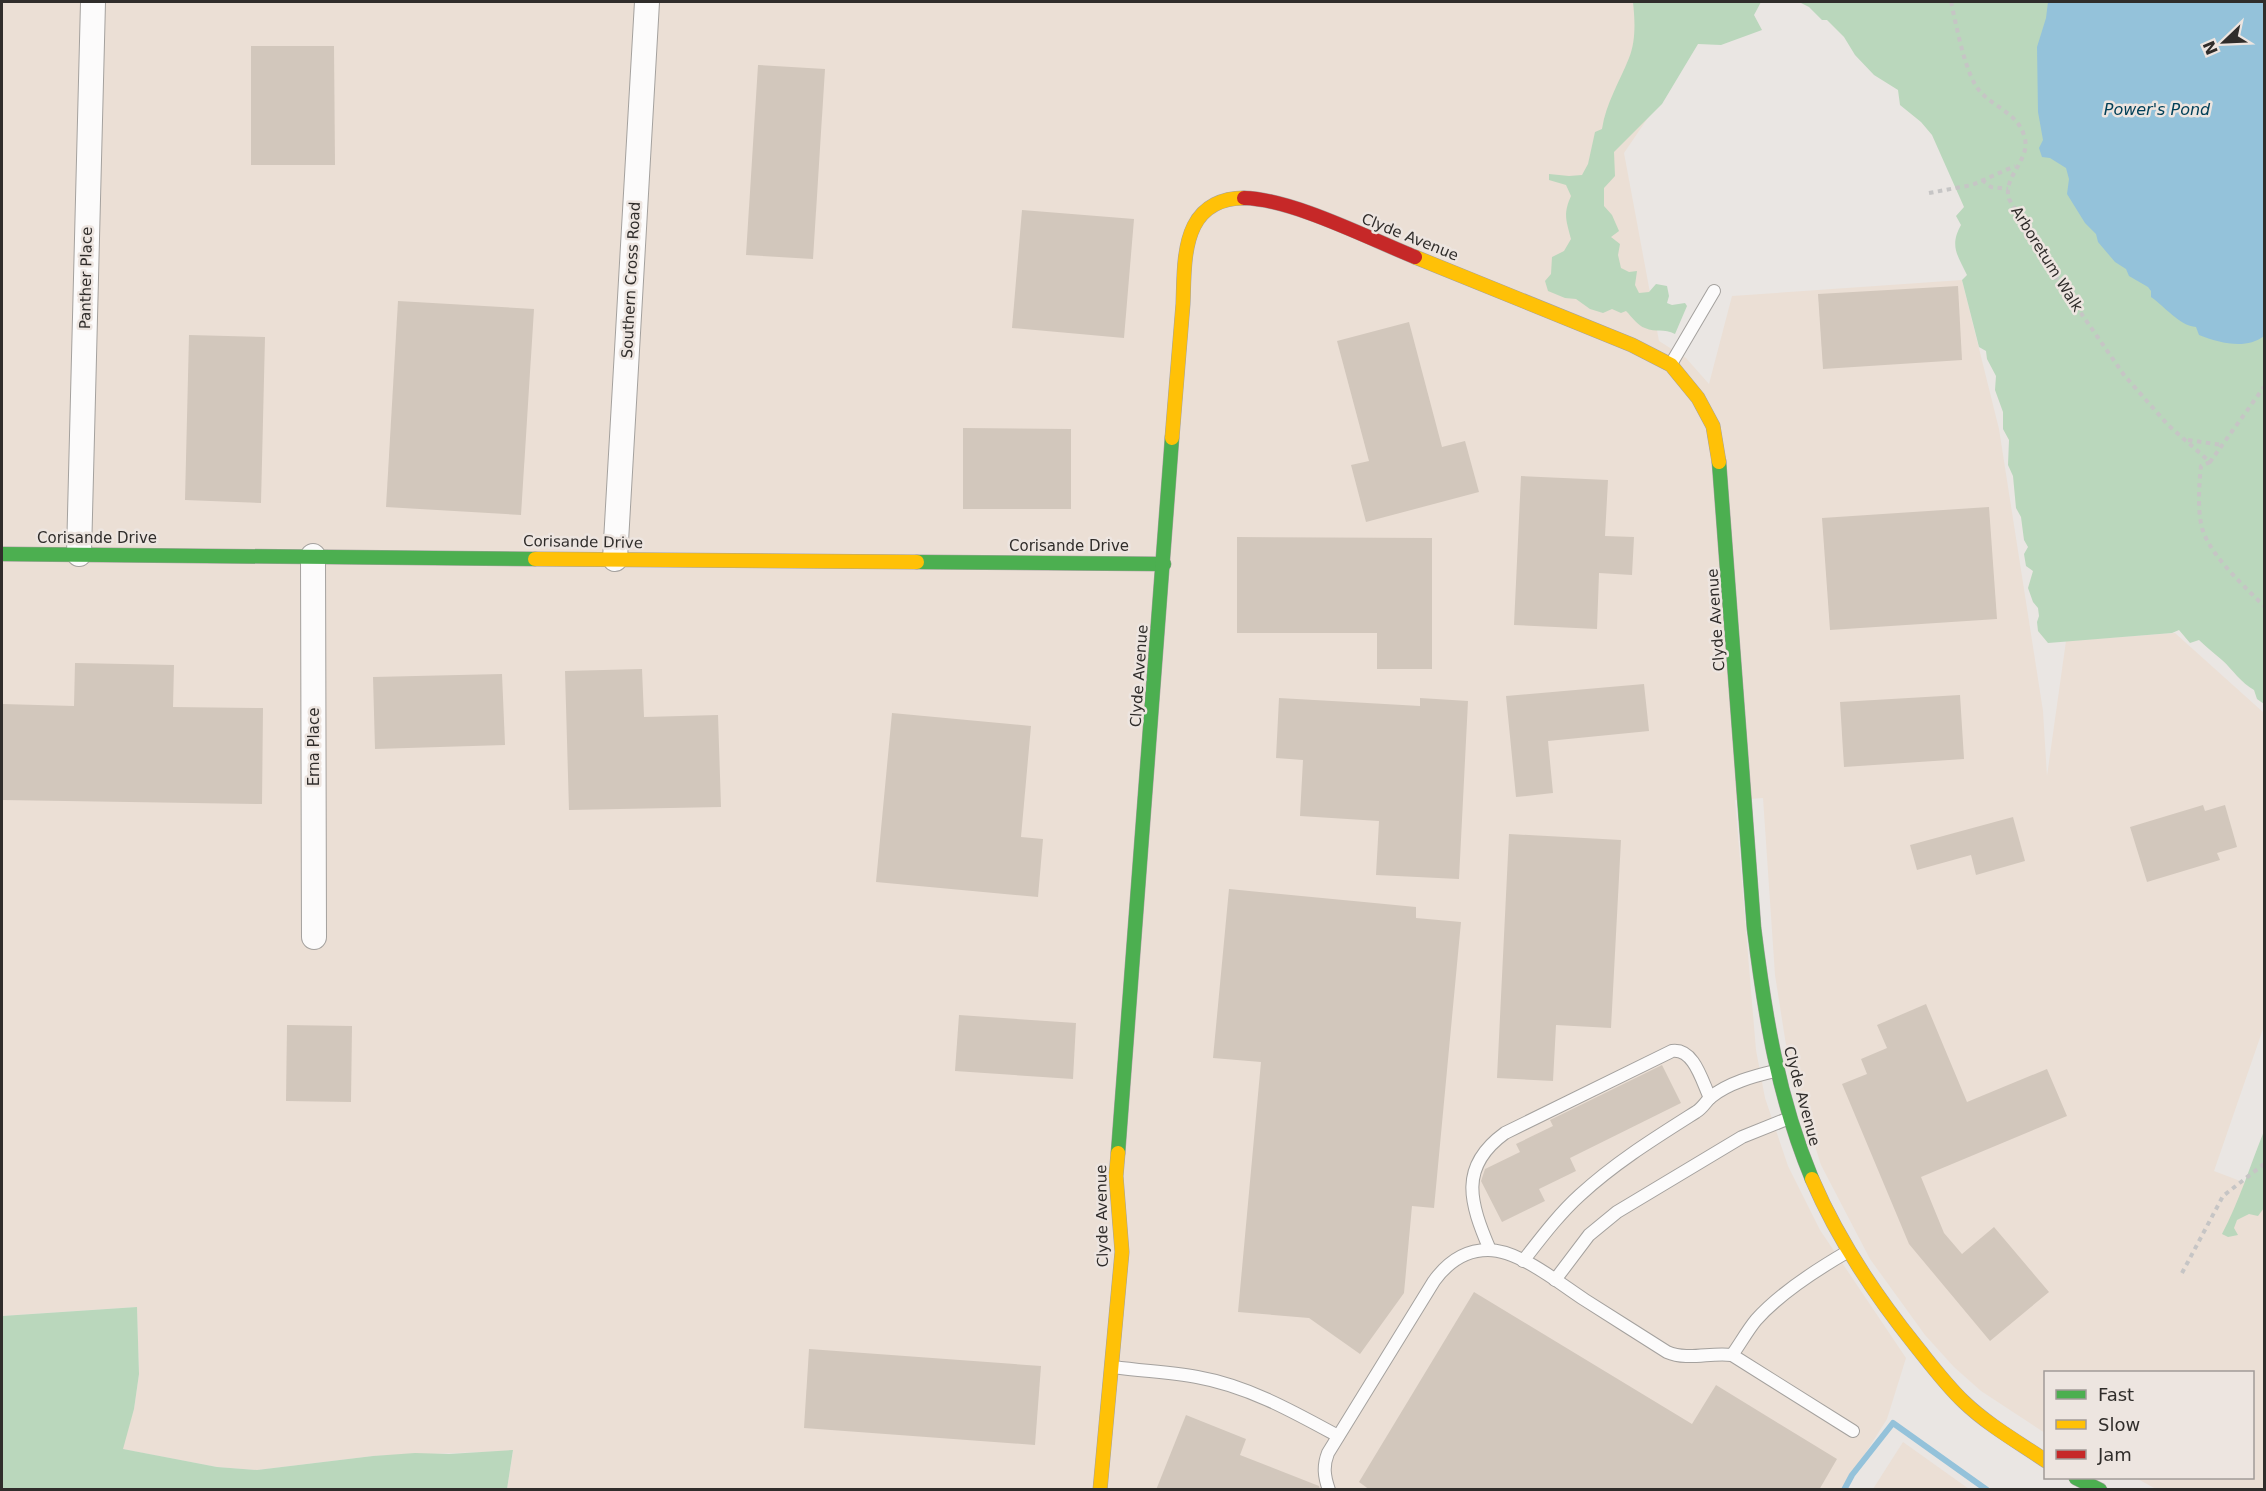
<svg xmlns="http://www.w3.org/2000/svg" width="2266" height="1491" viewBox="0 0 2266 1491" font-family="'DejaVu Sans',sans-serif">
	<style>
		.commercial { fill: #ebdfd5 }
		.green { fill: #bad7bc }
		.water { fill: #94c2da }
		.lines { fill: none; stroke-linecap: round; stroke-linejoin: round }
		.stream { stroke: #94c2da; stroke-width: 6 }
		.building { fill: #d2c7bc }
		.lane-casing { stroke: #a4a19e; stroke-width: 14 }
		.street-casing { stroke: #a4a19e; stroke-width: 26 }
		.fast-casing { stroke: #a4a19e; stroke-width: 15 }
		.slow-casing { stroke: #a4a19e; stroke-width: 15 }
		.jam-casing { stroke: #a4a19e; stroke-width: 15 }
		.path { stroke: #c6c5c5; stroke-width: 4; stroke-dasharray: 4.5 4.5; stroke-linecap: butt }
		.lane { stroke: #fcfbfb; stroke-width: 12 }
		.street { stroke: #fcfbfb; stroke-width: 24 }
		.fast { stroke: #4caf50; stroke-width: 14 }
		.slow { stroke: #ffc107; stroke-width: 14 }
		.jam { stroke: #c62828; stroke-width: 14 }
		.labels { text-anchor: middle; stroke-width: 5; stroke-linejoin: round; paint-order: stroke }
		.street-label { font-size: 15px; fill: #302d2b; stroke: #ede5e0 }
		.water-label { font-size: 16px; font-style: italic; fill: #024058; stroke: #ede5e0 }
	</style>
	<rect width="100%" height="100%" fill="#eae6e3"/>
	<g class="commercial">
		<path d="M2,2H1731L1698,44L1624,153L1659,341L1686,358L1709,384L1732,296L1962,280L1999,429L2043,711L2047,776L2066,641L2175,633L2264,713V1026L2214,1171L2264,1190V1489H2156L2136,1478H2252V1372H2046L2045,1433L1981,1391L1954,1367L1925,1335L1870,1259L1821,1165L1789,1064L1775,975L1763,798L1735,800L1756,1050L1765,1098L1788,1166L1820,1230L1906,1358L1887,1419L1843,1489H507L513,1451L373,1456L257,1470L217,1467L122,1449L134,1409L139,1374L137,1307L2,1316Z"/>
		<path d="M1903,1442L1969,1489H1873Z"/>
	</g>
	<g class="green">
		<path d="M1633,2H1761L1754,15L1762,30L1721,45L1698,44L1662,104L1614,152L1615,176L1604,188V206L1612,215L1619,231L1611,237L1620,244L1618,255L1621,268L1629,272L1637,271L1635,285L1639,293L1649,292L1656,284L1667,286L1669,296L1667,303L1672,305L1685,303L1687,306L1675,334C1664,328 1656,333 1645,328C1638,326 1632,317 1626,311L1621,313L1612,309L1603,313L1590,309L1576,299L1565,298L1548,291L1545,281L1551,274L1552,257L1564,251L1571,239C1566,220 1563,214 1571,196L1566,185L1549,180V174L1569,176L1582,175L1588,164L1595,132L1602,129C1606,103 1619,83 1629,58C1636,41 1635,20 1633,2Z"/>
		<path d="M1799,2H2264V704L2257,699L2254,690C2241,683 2233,670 2222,660C2214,653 2206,647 2199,640L2190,643L2179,630L2172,633L2048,643L2038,631L2037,622L2039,616L2038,608L2033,602L2028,588L2033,571L2026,566L2024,554L2028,547L2024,540L2021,517L2016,508L2013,476L2008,465L2009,440L2003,429V412L1995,390L1996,376L1987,359L1986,351L1979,347L1962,280L1967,275C1958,256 1949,246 1961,225L1956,216L1964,207L1932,135L1921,122L1900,105L1898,90L1874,75L1855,55L1844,37L1827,20H1822L1809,7Z"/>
		<path d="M2264,1131V1208L2258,1216L2249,1214L2237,1220L2234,1228L2238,1235L2228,1237L2222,1234C2239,1202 2250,1166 2264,1131Z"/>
		<path d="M137,1307L139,1374L134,1409L123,1449L217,1467L257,1470L373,1456L415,1453L449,1454L513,1450L507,1489H2V1316Z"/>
	</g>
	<path class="water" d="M2048,2H2264V336C2246,350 2220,343 2199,335L2196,327C2180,326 2164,306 2151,297V291L2148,287L2129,276L2126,269L2115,262L2098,242L2096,234L2085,223L2067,194L2069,179L2066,168L2050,158L2042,157L2039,148L2043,140L2038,112L2037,47L2046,18Z"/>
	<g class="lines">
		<path class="stream" d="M1844,1490L1852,1475L1893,1423L1987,1490"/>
	</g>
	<g class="building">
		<path d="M251,46H334L335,165H251Z"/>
		<path d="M758,65L825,69L813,259L746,255Z"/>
		<path d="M1022,210L1134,219L1124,338L1012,328Z"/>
		<path d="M1958,286L1962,360L1823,369L1818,294Z"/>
		<path d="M398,301L534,309L521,515L386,507Z"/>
		<path d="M1409,322L1442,447L1465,441L1479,492L1366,522L1351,465L1369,461L1337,341Z"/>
		<path d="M189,335L265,337L261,503L185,500Z"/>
		<path d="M963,428L1071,429V509H963Z"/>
		<path d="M1521,476L1608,480L1605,536L1634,537L1632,575L1599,573L1597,629L1514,625Z"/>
		<path d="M1989,507L1997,619L1830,630L1822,518Z"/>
		<path d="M1237,537L1432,538V669H1377V633H1237Z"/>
		<path d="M75,663L174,665L173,707L263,708L262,804L2,800V704L74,706Z"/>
		<path d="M642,669L644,717L718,715L721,807L569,810L565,671Z"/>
		<path d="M502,674L505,745L375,749L373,677Z"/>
		<path d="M1644,684L1649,731L1548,741L1553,793L1516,797L1506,696Z"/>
		<path d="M1960,695L1964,759L1844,767L1840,702Z"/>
		<path d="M1279,698L1420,706V698L1468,701L1459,879L1376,875L1379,821L1300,816L1303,760L1276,758Z"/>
		<path d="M892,713L1031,726L1021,837L1043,839L1038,897L876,882Z"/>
		<path d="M2203,805L2205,811L2225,805L2237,847L2217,853L2220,860L2147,882L2130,827Z"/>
		<path d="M2013,817L2025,861L1976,875L1971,855L1917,870L1910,845Z"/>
		<path d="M1509,834L1621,840L1611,1028L1556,1025L1553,1081L1497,1078Z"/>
		<path d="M1229,889L1416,907V918L1461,922L1434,1208L1412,1206L1404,1293L1360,1354L1309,1318L1238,1312L1261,1062L1213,1058Z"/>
		<path d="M1926,1004L1967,1102L2047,1069L2067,1116L1921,1177L1944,1233L1962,1254L1994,1227L2049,1292L1990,1341L1909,1244L1842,1084L1867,1074L1861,1059L1887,1048L1877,1025Z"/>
		<path d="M959,1015L1076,1023L1073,1079L955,1071Z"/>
		<path d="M287,1025L352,1026L351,1102L286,1101Z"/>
		<path d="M1662,1065L1681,1103L1570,1158L1576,1171L1539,1189L1545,1201L1502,1222L1481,1181L1485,1169L1520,1152L1516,1144L1553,1126L1550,1120Z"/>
		<path d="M1474,1292L1692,1424L1716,1385L1837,1459L1819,1490H1370L1359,1482Z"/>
		<path d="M809,1349L1041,1366L1035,1445L804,1428Z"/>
		<path d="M1186,1415L1246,1439L1240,1455L1319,1486L1320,1490H1156Z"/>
	</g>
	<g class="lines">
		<defs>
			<g id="lane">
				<path d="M1671,364L1714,291"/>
				<path d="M1490,1250C1470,1203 1458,1167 1505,1133L1672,1051C1694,1048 1702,1081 1710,1098"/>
				<path d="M1523,1261C1541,1238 1559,1214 1580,1195C1616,1162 1655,1138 1696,1112C1703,1108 1706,1101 1711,1097C1728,1083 1754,1076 1775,1071"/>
				<path d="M1555,1280L1589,1235L1617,1212L1742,1137L1787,1119"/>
				<path d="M1732,1355C1740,1344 1747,1331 1756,1320C1780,1293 1816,1270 1847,1252"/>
				<path d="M1114,1367C1141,1371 1170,1372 1197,1377C1248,1386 1294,1412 1338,1436"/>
				<path d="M1329,1490C1324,1476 1323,1466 1328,1453L1434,1281C1447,1263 1465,1250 1488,1250C1519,1250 1559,1283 1585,1300C1612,1317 1640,1335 1667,1352C1688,1361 1710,1352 1732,1355L1853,1431"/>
			</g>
			<g id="street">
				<path d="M79,554L93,2"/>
				<path d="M313,556L314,937"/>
				<path d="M615,559L647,2"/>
			</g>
			<g id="fast">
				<path d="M1719,462L1754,928C1765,1016 1778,1097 1812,1179"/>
				<path d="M2,554L535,559"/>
				<path d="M917,562L1164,564"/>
				<path d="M1118,1153L1172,438"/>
				<path d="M2076,1478L2100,1490"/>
			</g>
			<g id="slow">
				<path d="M1415,257L1632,345L1671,365L1698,398L1713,426L1719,462"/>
				<path d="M1172,438C1176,393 1179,348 1183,304C1184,279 1183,248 1194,226C1204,206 1223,198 1244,198"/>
				<path d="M535,559L917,562"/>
				<path d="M1812,1179C1838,1240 1875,1295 1916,1346C1932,1366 1946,1385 1964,1402C1988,1425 2018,1442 2046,1461"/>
				<path d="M1100,1490L1122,1252L1116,1176L1118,1153"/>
			</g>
			<path id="jam" d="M1244,198C1292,199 1368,238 1415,257"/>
		</defs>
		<use href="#lane" class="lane-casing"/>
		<use href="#street" class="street-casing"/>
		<use href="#fast" class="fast-casing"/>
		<use href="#slow" class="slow-casing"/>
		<use href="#jam" class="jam-casing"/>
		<g class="path">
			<path d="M1951,2C1956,24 1964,67 1976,86C1989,107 2019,111 2025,139C2030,160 2002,178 2009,199L2051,270L2124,375L2168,425L2210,462L2264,387"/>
			<path d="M1982,180L1991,187L2008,189"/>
			<path d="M1929,193L1972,185L2015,166"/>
			<path d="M2188,440L2222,445"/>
			<path d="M2210,462L2201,466C2199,484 2197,514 2203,531C2212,557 2244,586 2264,606"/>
			<path d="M2182,1273L2223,1196L2264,1164"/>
		</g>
		<use href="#lane" class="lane"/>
		<use href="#street" class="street"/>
		<use href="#fast" class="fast"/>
		<use href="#slow" class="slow"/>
		<use href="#jam" class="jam"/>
	</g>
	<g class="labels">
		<g class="street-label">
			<text transform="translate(1410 237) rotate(22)" y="5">Clyde Avenue</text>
			<text transform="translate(2047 259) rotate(58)" y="5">Arboretum Walk</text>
			<text transform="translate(86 278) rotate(-89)" y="5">Panther Place</text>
			<text transform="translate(631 280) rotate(-87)" y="5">Southern Cross Road</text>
			<text x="97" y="543">Corisande Drive</text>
			<text transform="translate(583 542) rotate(1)" y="5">Corisande Drive</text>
			<text x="1069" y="551">Corisande Drive</text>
			<text transform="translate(1716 620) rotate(-94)" y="5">Clyde Avenue</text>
			<text transform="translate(1139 676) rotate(-86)" y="5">Clyde Avenue</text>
			<text transform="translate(314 747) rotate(-90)" y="5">Erna Place</text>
			<text transform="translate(1802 1096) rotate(75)" y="5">Clyde Avenue</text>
			<text transform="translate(1102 1216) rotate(-91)" y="5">Clyde Avenue</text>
		</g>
		<g class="water-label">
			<text x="2157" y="115">Power's Pond</text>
		</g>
	</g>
	<rect width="2266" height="1491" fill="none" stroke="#302d2b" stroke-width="6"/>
	<rect x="2044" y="1371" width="210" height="108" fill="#ede5e0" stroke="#a19b98" stroke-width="1.5"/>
	<rect x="2056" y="1390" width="30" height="9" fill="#4caf50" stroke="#a19b98" stroke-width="1.5"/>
	<text x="2098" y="1401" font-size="18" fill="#302d2b">Fast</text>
	<rect x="2056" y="1420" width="30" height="9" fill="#ffc107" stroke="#a19b98" stroke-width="1.5"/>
	<text x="2098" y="1431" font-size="18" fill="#302d2b">Slow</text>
	<rect x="2056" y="1450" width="30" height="9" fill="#c62828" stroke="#a19b98" stroke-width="1.5"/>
	<text x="2098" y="1461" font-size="18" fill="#302d2b">Jam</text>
	<g transform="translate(2224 42) rotate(247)" stroke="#ede5e0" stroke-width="4.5" paint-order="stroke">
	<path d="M0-4.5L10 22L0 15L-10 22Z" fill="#302d2b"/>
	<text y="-9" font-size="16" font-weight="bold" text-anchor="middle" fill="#302d2b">N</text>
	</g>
</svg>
